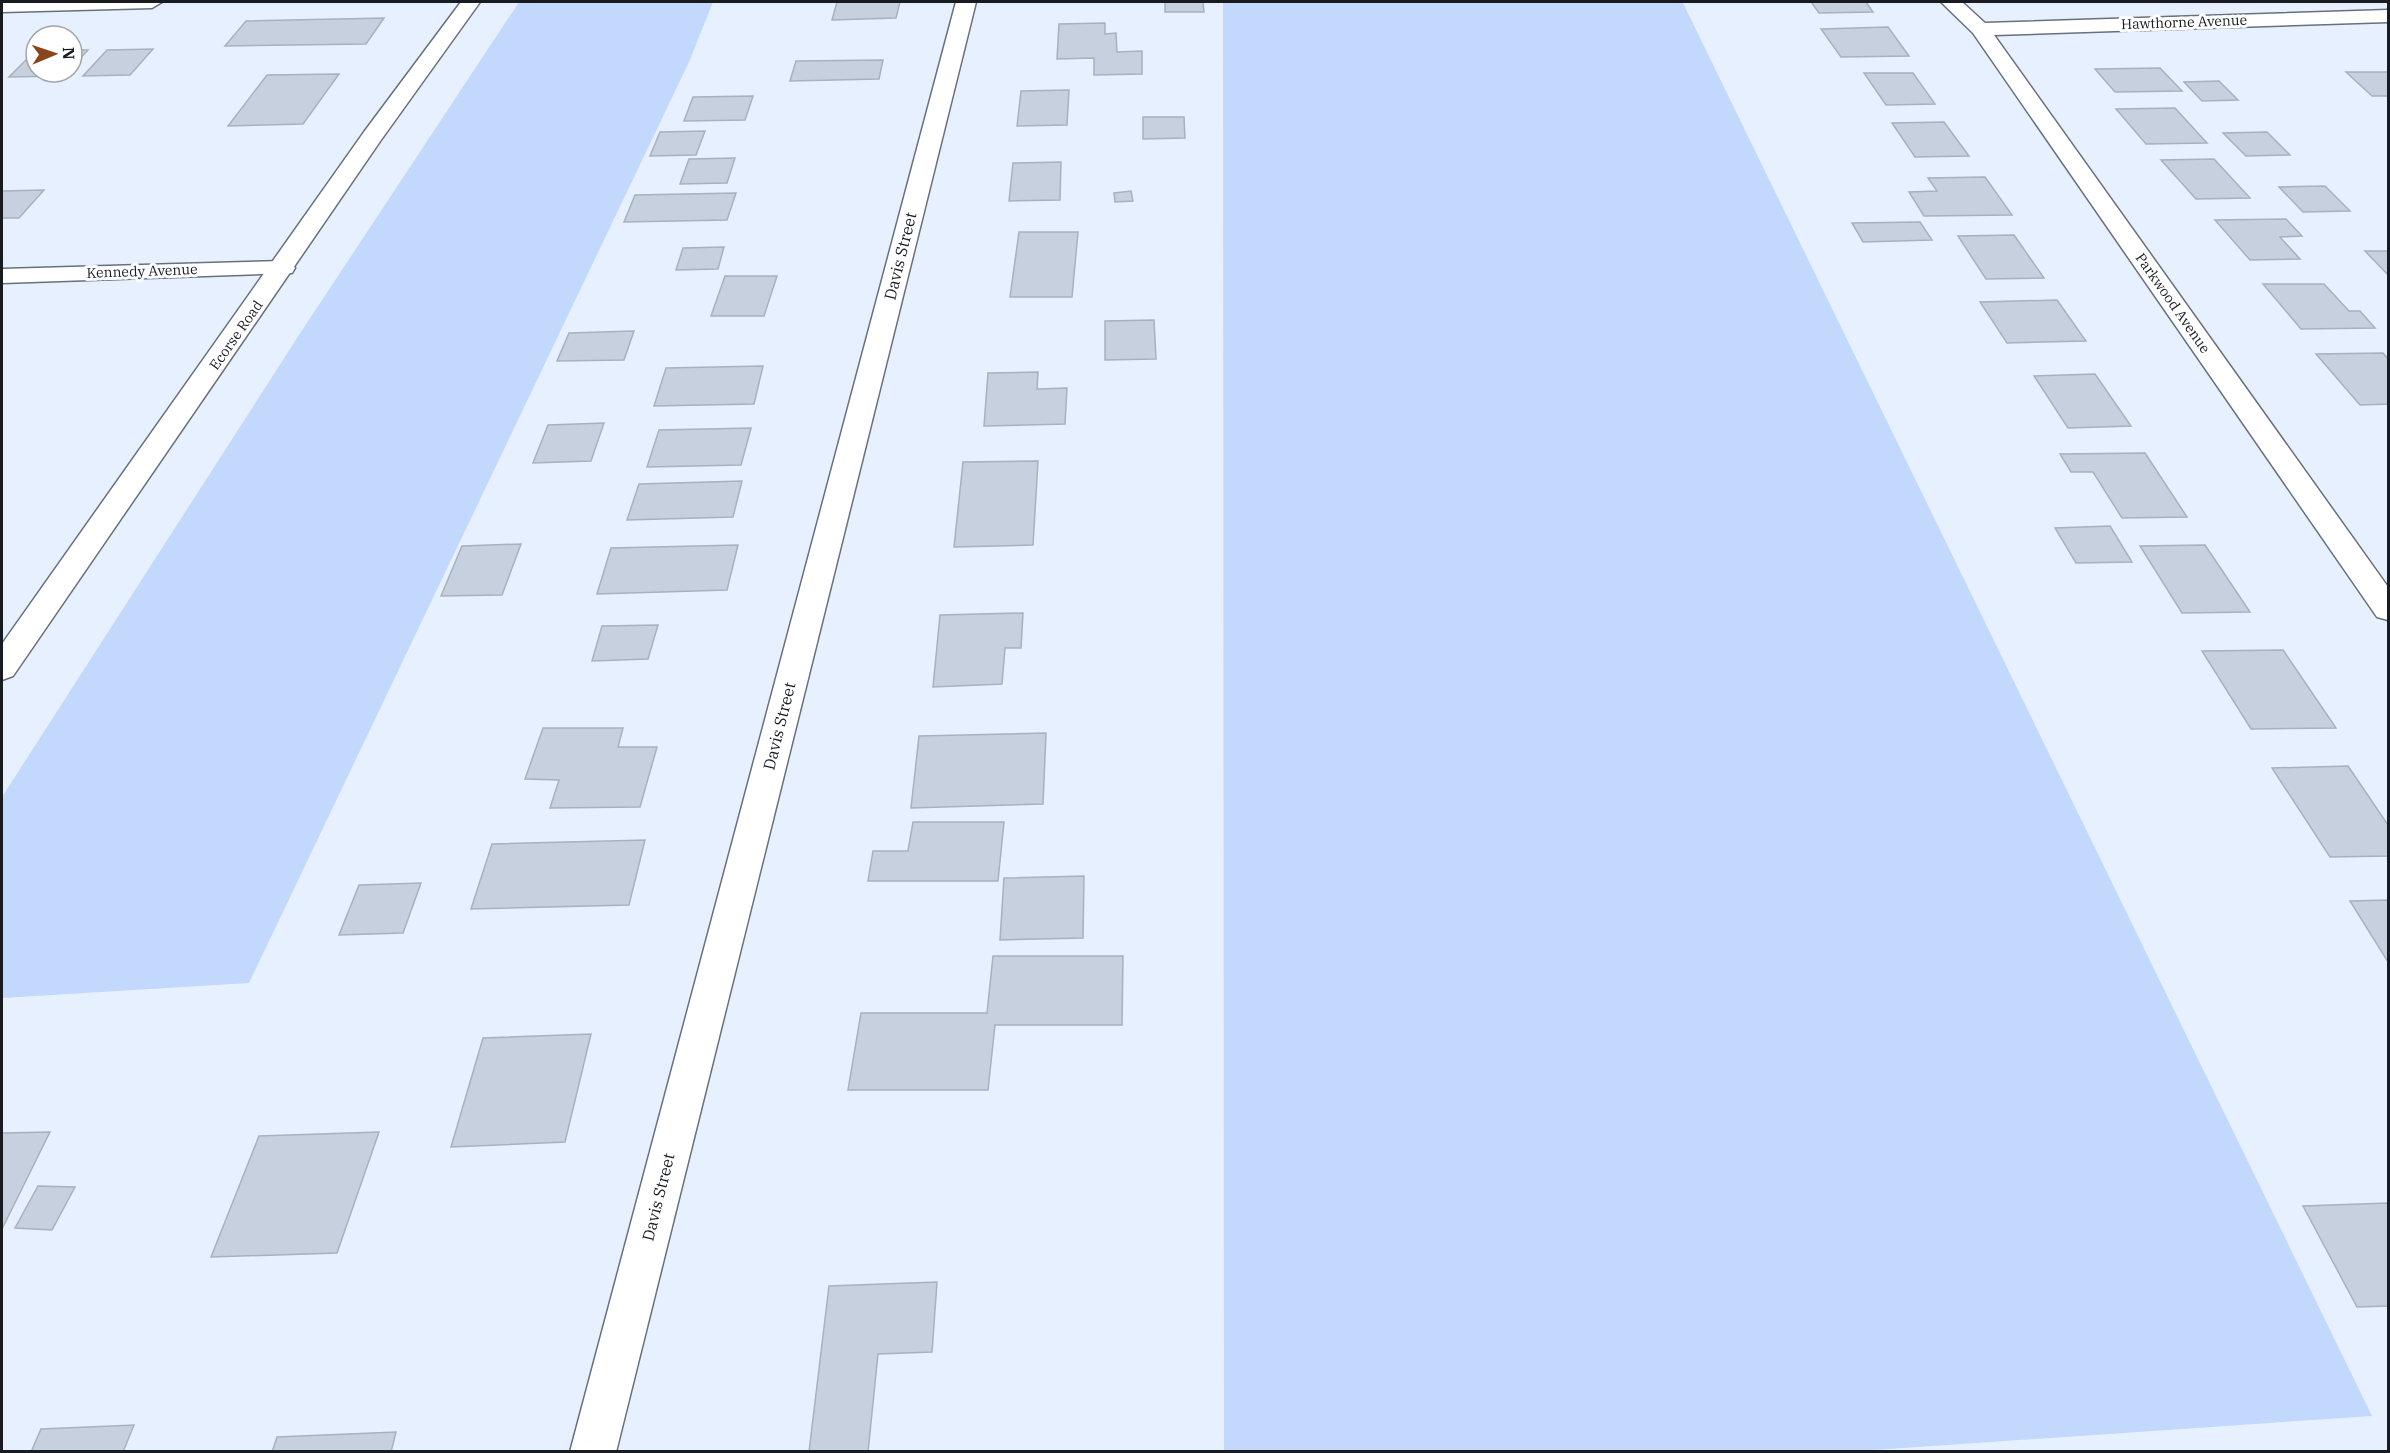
<svg xmlns="http://www.w3.org/2000/svg" width="2390" height="1453" viewBox="0 0 2390 1453" font-family="'IBM Plex Serif',serif">
	<style>
		.green { fill: #c2d8fc }
		.building { fill: #c7d0de; stroke: #a8b1be; stroke-width: 1.5 }
		.lines { fill: none; stroke-linecap: round; stroke-linejoin: round }
		.minor-casing { stroke: #68707c; stroke-width: 3 }
		.major-casing { stroke: #68707c; stroke-width: 3 }
		.minor { fill: #fff; fill-rule: evenodd }
		.major { fill: #fff; fill-rule: evenodd }
		.labels { text-anchor: middle; stroke-width: 6; stroke-linejoin: round; paint-order: stroke }
		.far-street-label { font-size: 14px; fill: #181b20; stroke: #fff }
		.street-label { font-size: 16px; fill: #181b20; stroke: #fff }
	</style>
	<rect width="100%" height="100%" fill="#e7f0ff"/>
	<g class="green">
		<path d="M519,2H713L689,62L249,983L2,998V797L299,335Z"/>
		<path d="M1223,2H1694L1683,3L2372,1416L1845,1452L1224,1451Z"/>
	</g>
	<g class="building">
		<path d="M837,2H900L896,18L832,20Z"/>
		<path d="M1165,2H1203L1204,12H1165Z"/>
		<path d="M1811,2H1866L1873,12L1819,13Z"/>
		<path d="M384,18L366,44L225,46L246,21Z"/>
		<path d="M1105,23V34L1116,33L1117,52L1142,51V74L1094,75V58L1057,59L1059,24Z"/>
		<path d="M1888,27L1909,56L1841,57L1821,29Z"/>
		<path d="M153,49L130,75L83,76L107,50Z"/>
		<path d="M72,50H88L72,67Z"/>
		<path d="M35,51L36,72H67L63,76L9,77Z"/>
		<path d="M883,60L879,79L790,81L796,61Z"/>
		<path d="M2160,68L2182,91L2115,92L2095,69Z"/>
		<path d="M2346,72H2388V96H2372Z"/>
		<path d="M1864,73H1913L1935,104L1886,105Z"/>
		<path d="M339,74L303,124L228,126L267,75Z"/>
		<path d="M2219,81L2238,100L2202,101L2184,82Z"/>
		<path d="M1069,90L1067,125L1017,126L1021,91Z"/>
		<path d="M753,96L745,120L684,121L693,97Z"/>
		<path d="M2175,108L2207,143L2146,144L2116,109Z"/>
		<path d="M1143,117H1184L1185,138L1143,139Z"/>
		<path d="M1944,122L1969,156L1915,157L1892,123Z"/>
		<path d="M705,131L696,155L650,156L660,132Z"/>
		<path d="M2267,132L2290,155L2246,156L2223,133Z"/>
		<path d="M735,158L727,183L680,184L689,159Z"/>
		<path d="M2214,159L2250,198L2196,199L2161,160Z"/>
		<path d="M1061,162L1060,200L1009,201L1013,163Z"/>
		<path d="M1985,177L2012,215L1924,216L1909,192L1937,191L1928,178Z"/>
		<path d="M2325,186L2350,211L2303,212L2279,187Z"/>
		<path d="M44,190L19,218H2V191Z"/>
		<path d="M1131,191L1133,201L1115,202L1114,193Z"/>
		<path d="M736,193L727,220L624,222L635,195Z"/>
		<path d="M2286,219L2302,236L2280,237L2300,259L2250,260L2215,220Z"/>
		<path d="M1920,222L1932,240L1863,242L1852,223Z"/>
		<path d="M1019,232H1078L1072,297H1010Z"/>
		<path d="M2014,235L2044,278L1986,279L1958,236Z"/>
		<path d="M724,247L718,269L676,270L683,248Z"/>
		<path d="M2365,251H2388V275Z"/>
		<path d="M725,276H777L764,316H711Z"/>
		<path d="M2263,284H2324L2349,311H2360L2375,328L2301,329Z"/>
		<path d="M2057,300L2086,341L2007,343L1980,302Z"/>
		<path d="M1154,320L1156,359L1105,360V321Z"/>
		<path d="M634,331L624,360L557,361L569,333Z"/>
		<path d="M2383,353L2388,359V404L2360,405L2316,354Z"/>
		<path d="M763,366L754,404L654,406L666,368Z"/>
		<path d="M1038,372L1037,389L1067,388L1065,424L984,426L988,373Z"/>
		<path d="M2095,374L2131,426L2068,428L2034,376Z"/>
		<path d="M604,423L591,461L533,463L548,425Z"/>
		<path d="M751,428L741,465L647,467L659,430Z"/>
		<path d="M2145,453L2187,517L2122,518L2093,472H2071L2060,454Z"/>
		<path d="M1038,461L1033,545L954,547L963,462Z"/>
		<path d="M742,481L733,517L627,520L639,484Z"/>
		<path d="M2110,526L2132,562L2076,563L2055,528Z"/>
		<path d="M521,544L502,595L441,596L462,546Z"/>
		<path d="M738,545L727,590L597,594L611,548Z"/>
		<path d="M2205,545L2250,612L2182,613L2140,546Z"/>
		<path d="M1023,613L1021,648H1005L1002,684L933,687L940,615Z"/>
		<path d="M658,625L648,659L592,661L602,626Z"/>
		<path d="M2283,650L2336,728L2251,729L2202,651Z"/>
		<path d="M543,728H623L618,747H657L640,807L550,808L559,780L525,779Z"/>
		<path d="M1046,733L1043,804L911,808L919,736Z"/>
		<path d="M2348,766L2388,825V856L2330,857L2272,768Z"/>
		<path d="M913,822H1004L998,881H868L873,851H908Z"/>
		<path d="M645,840L629,905L471,909L492,844Z"/>
		<path d="M1084,876L1083,938L1000,940L1004,878Z"/>
		<path d="M421,883L403,933L339,935L359,885Z"/>
		<path d="M2388,900V962L2350,901Z"/>
		<path d="M993,956H1123L1122,1025H995L988,1090H848L861,1013H987Z"/>
		<path d="M591,1034L565,1142L451,1147L483,1038Z"/>
		<path d="M50,1132L2,1229V1133Z"/>
		<path d="M379,1132L337,1253L211,1257L259,1136Z"/>
		<path d="M38,1186L75,1187L52,1230L15,1228Z"/>
		<path d="M2388,1203V1306L2357,1307L2303,1206Z"/>
		<path d="M937,1282L932,1352L878,1354L868,1452H809L829,1286Z"/>
		<path d="M134,1425L123,1452H31L41,1429Z"/>
		<path d="M396,1432L391,1452H272L277,1437Z"/>
	</g>
	<g class="lines">
		<defs>
			<g id="minor">
				<path d="M2,2H162L152,8L2,12Z"/>
				<path d="M956,2H976L616,1452H570Z"/>
				<path d="M1941,2H1962L1985,23L2388,10V22L1994,35L2388,587V620L2377,617L1973,33Z"/>
				<path d="M283,261L292,263L295,268L292,273L2,283V269Z"/>
			</g>
			<path id="major" d="M461,2H480L381,140L13,676L2,680V644L364,132Z"/>
		</defs>
		<use href="#minor" class="minor-casing"/>
		<use href="#major" class="major-casing"/>
		<use href="#minor" class="minor"/>
		<use href="#major" class="major"/>
	</g>
	<g class="labels">
		<g class="far-street-label">
			<text transform="translate(2184 22) rotate(-2)" y="5">Hawthorne Avenue</text>
			<text transform="translate(142 271) rotate(-2)" y="5">Kennedy Avenue</text>
			<text transform="translate(2173 303) rotate(55)" y="5">Parkwood Avenue</text>
			<text transform="translate(236 335) rotate(-55)" y="5">Ecorse Road</text>
		</g>
		<g class="street-label">
			<text transform="translate(900 256) rotate(-76)" y="6">Davis Street</text>
			<text transform="translate(779 726) rotate(-76)" y="6">Davis Street</text>
			<text transform="translate(658 1197) rotate(-76)" y="6">Davis Street</text>
		</g>
	</g>
	<rect width="2390" height="1453" fill="none" stroke="#181b20" stroke-width="6"/>
	<g transform="translate(54 54) rotate(88)"><circle r="28" fill="#ffffff" stroke="#a3a4a6" stroke-width="1.5"/>
	<path d="M0-4.5L10 22L0 15L-10 22Z" fill="#8a461a"/>
	<text y="-9" font-size="16" font-weight="bold" text-anchor="middle" fill="#181b20">N</text>
	</g>
</svg>
